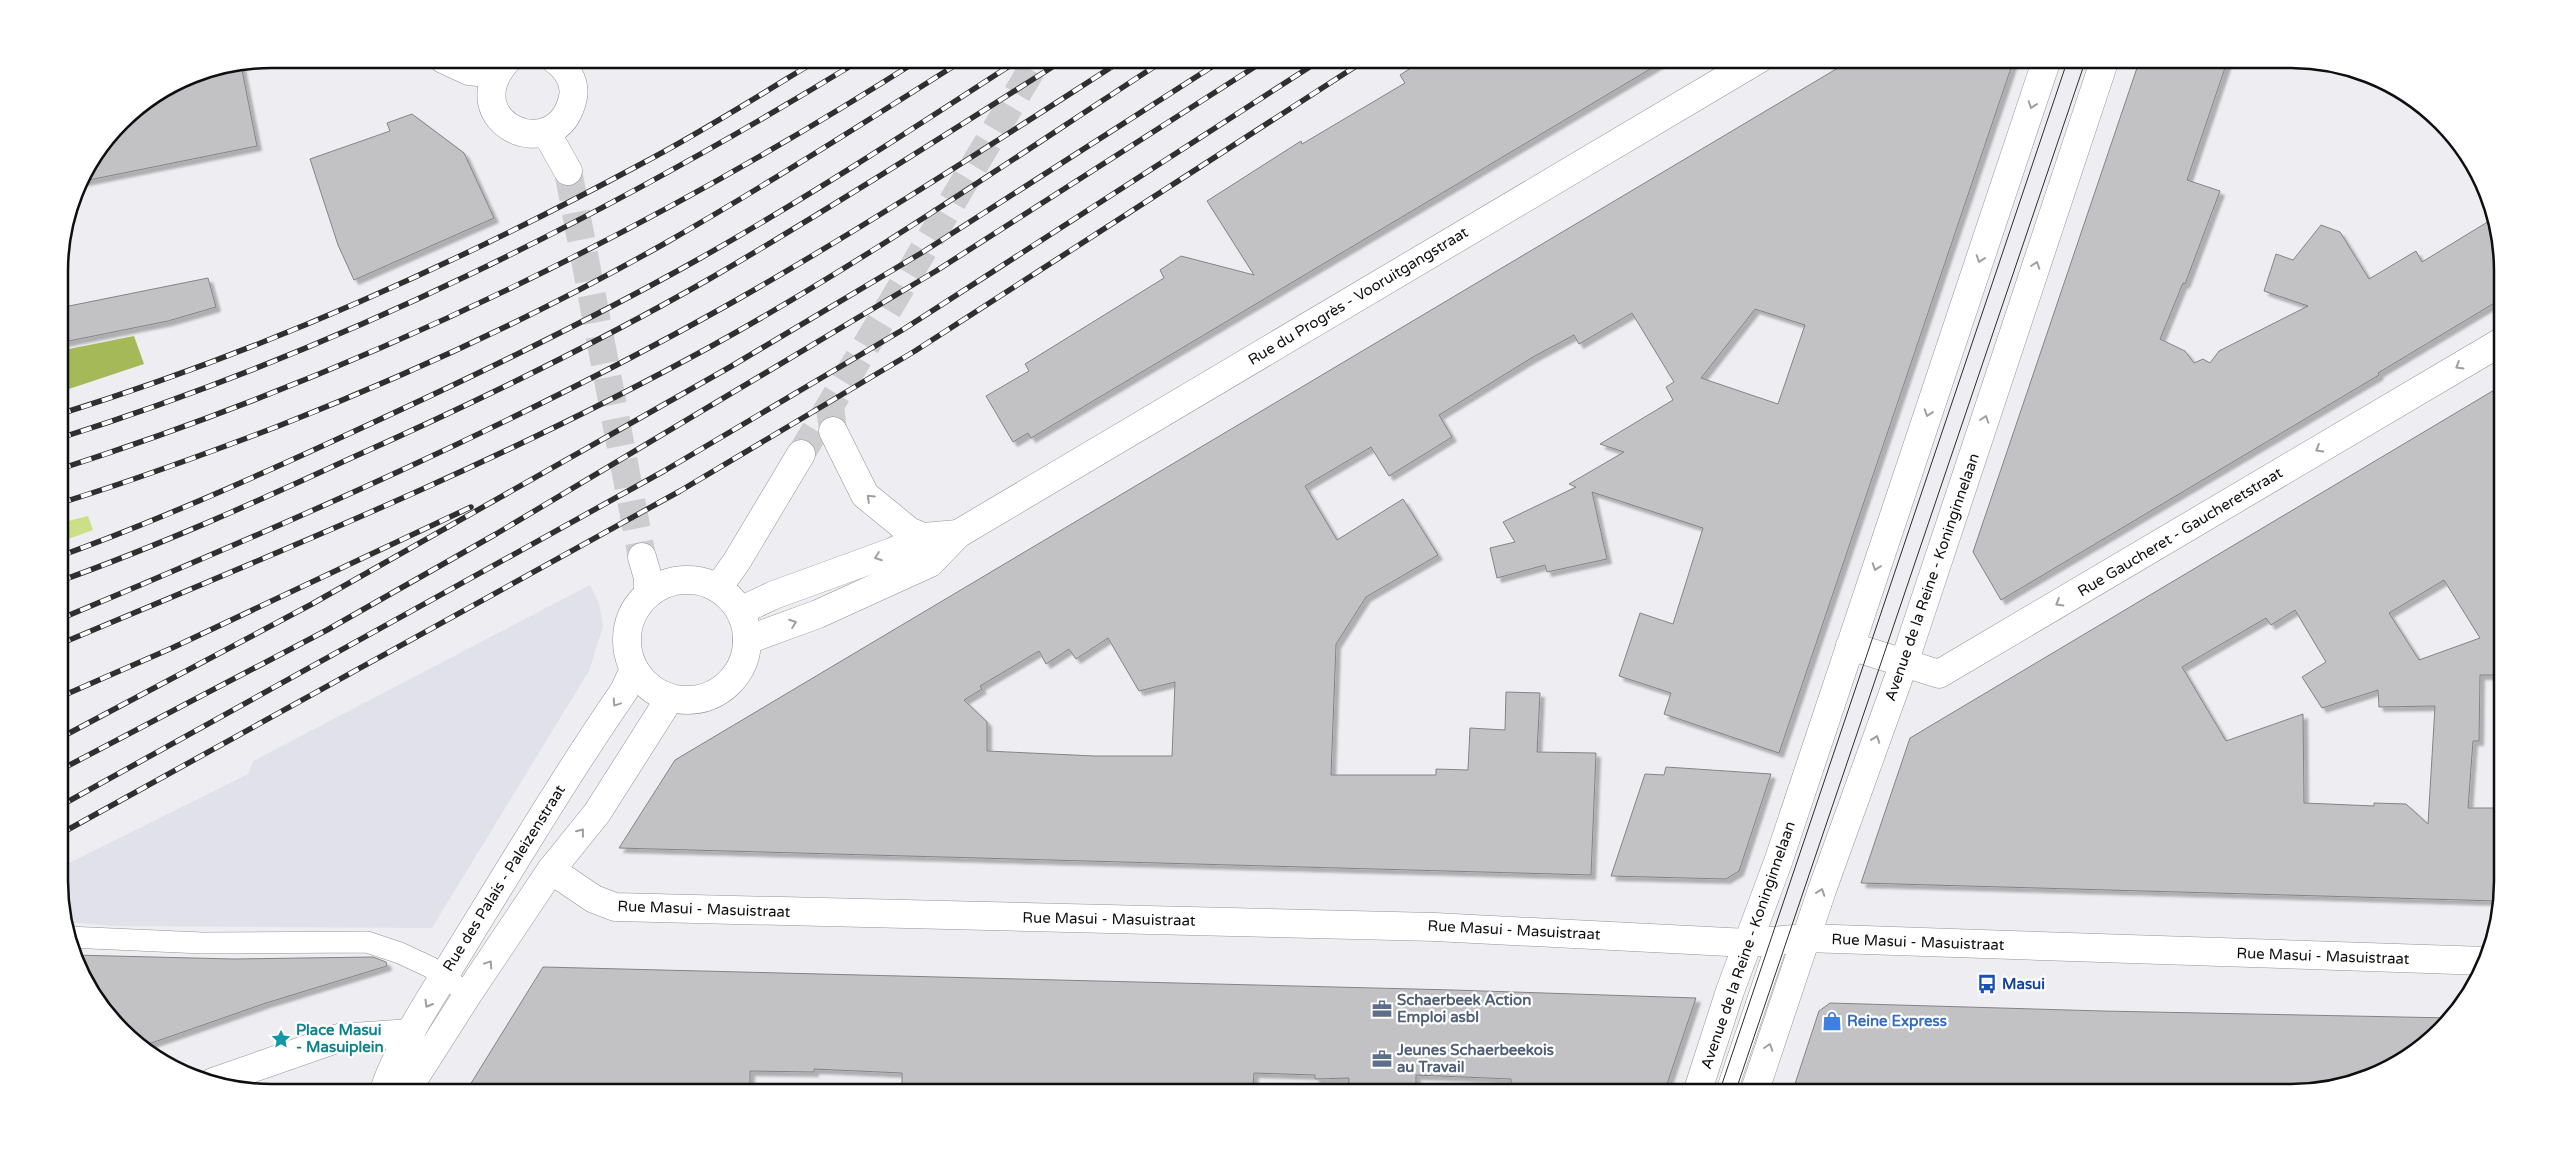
<svg xmlns="http://www.w3.org/2000/svg" width="2561" height="1152" viewBox="0 0 2561 1152" font-family="'Varela Round',sans-serif">
	<style>
		.built { fill: #e1e1ec }
		.green { fill: #cbdf87 }
		.forest { fill: #a5b958 }
		.building { fill: #c2c2c5; stroke: #848487; fill-rule: evenodd; filter: url(#shadow) }
		.lines { fill: none; stroke-linecap: round; stroke-linejoin: round }
		.street-tunnel { stroke: #cdcdd0; stroke-width: 28; stroke-dasharray: 28 14; stroke-linecap: butt }
		.secondary-tunnel { stroke: #cdcdd0; stroke-width: 28; stroke-dasharray: 28 14; stroke-linecap: butt }
		.lane-casing { stroke: #939396; stroke-width: 22 }
		.street-casing { stroke: #939396; stroke-width: 29 }
		.secondary-casing { stroke: #939396; stroke-width: 29 }
		.lane { stroke: #fff; stroke-width: 21 }
		.street { stroke: #fff; stroke-width: 28 }
		.secondary { stroke: #fff; stroke-width: 28 }
		.tram { stroke: #2f2f30; stroke-width: 1 }
		.rail-casing { stroke: #2f2f30; stroke-width: 5.5 }
		.rail { stroke: #fff; stroke-width: 4; stroke-dasharray: 11; stroke-linecap: butt }
		.oneway { stroke: #9f9f9f }
		.labels { text-anchor: middle; stroke-width: 4.5; stroke-linejoin: round; paint-order: stroke }
		.street-label { font-size: 15px; fill: #0f0f10; stroke: #fff }
		.transit-label { font-size: 15px; font-weight: bold; fill: #164399; stroke: #fff; text-anchor: start }
		.service-label { font-size: 15px; font-weight: bold; fill: #4e5e75; stroke: #fff; text-anchor: start }
		.shop-label { font-size: 15px; font-weight: bold; fill: #366cbe; stroke: #fff; text-anchor: start }
		.culture-label { font-size: 15px; font-weight: bold; fill: #0d838f; stroke: #fff; text-anchor: start }
		.rim { fill: none; stroke: #0f0f10; stroke-width: 2.5 }
	</style>
	<defs>
		<filter id="shadow"><feDropShadow dx="4.5" dy="4.5" stdDeviation="1" flood-color="#0004"/></filter>
	</defs>
	<rect width="100%" height="100%" fill="#eeeef2"/>
	<path class="built" d="M590,585L599,603L603,627L589,671L432,928L115,926L64,922L61,909V867L248,774L253,761Z"/>
	<path class="green" d="M88,516L93,530L60,542V523Z"/>
	<path class="forest" d="M134,336L144,364L60,392L59,351Z"/>
	<g class="building">
		<path d="M1425,59H1667L1031,438L1028,433L1013,442L986,396L1029,371L1025,364L1164,278L1160,270L1181,256L1254,275L1207,201L1301,141L1302,144L1405,83L1400,75Z"/>
		<path d="M1853,59H2014L1779,753L1664,714L1671,693L1619,676L1640,613L1673,624L1703,528L1592,492L1607,559L1547,572L1545,565L1497,578L1490,548L1515,542L1503,522L1576,487L1569,484L1624,452L1600,444L1673,400L1666,387L1674,382L1632,313L1579,344L1574,335L1533,357L1439,415L1452,437L1389,476L1371,447L1305,486L1337,540L1403,499L1438,555L1366,597L1336,644L1331,775H1436V769L1468,770L1470,728L1505,730L1506,692L1540,693L1537,752L1596,753L1591,875L619,848L675,760ZM1755,309L1805,325L1778,404L1701,378ZM1108,638L1139,691L1175,682L1172,756H1094L987,751V722L964,700L982,689L980,686L1039,651L1046,664L1069,649L1076,659Z"/>
		<path d="M2140,59H2228L2187,180L2220,191L2185,284L2183,283L2160,339L2185,351L2194,363L2203,359L2210,363L2219,351L2308,306L2264,291L2276,254L2293,260L2321,225L2340,232L2369,279L2416,251L2422,262L2494,218L2500,243L2501,299L2378,373L2379,375L2001,600L1973,552Z"/>
		<path d="M241,65L257,146L79,182L131,112L190,75Z"/>
		<path d="M412,114L464,153L494,218L354,280L338,245L310,159L390,131L387,123Z"/>
		<path d="M208,278L216,307L168,321L59,343V308Z"/>
		<path d="M2501,386L2502,675H2480L2479,741H2473L2468,808H2502V881L2498,901L1861,883L1910,738ZM2444,580L2480,638L2419,660L2389,613ZM2295,610L2326,662L2302,677L2322,708L2378,690L2379,707L2435,706L2428,824L2406,804L2374,803V806L2304,803L2303,714L2226,741L2182,667L2266,618L2271,625Z"/>
		<path d="M1666,767L1771,774L1739,871L1726,879L1611,876L1645,774L1664,775Z"/>
		<path d="M73,955L234,959L373,957L386,962L387,966L266,1003L140,1047L103,1010L75,963Z"/>
		<path d="M543,967L1453,990L1696,998L1664,1093H1512L1511,1079L1416,1075V1093H1348L1349,1078L1315,1079V1075L1254,1073L1253,1085H1204V1093H902V1073L814,1069V1072L750,1071V1093H465Z"/>
		<path d="M1830,1003L2102,1011L2451,1018L2419,1050L2359,1082L2304,1093H1792L1819,1011Z"/>
	</g>
	<g class="lines">
		<path class="street-tunnel" d="M830,406L833,431"/>
		<g class="secondary-tunnel">
			<path d="M568,171L642,557"/>
			<path d="M801,454L1038,59"/>
		</g>
		<defs>
			<g id="lane">
				<path d="M68,937L202,943L367,942L400,953L430,967L468,994"/>
				<path d="M1726,1093L1778,940"/>
			</g>
			<g id="street">
				<path d="M833,431L865,495L909,531L923,537"/>
				<path d="M740,611L774,595L892,552L923,537L958,534"/>
				<path d="M747,640L818,614L930,563L958,534L1759,59"/>
				<path d="M1850,646L1939,674L2501,342"/>
				<path d="M551,870L594,899L615,907L1435,927L1748,943L1806,938L2486,961"/>
				<path d="M213,1082L339,1038L411,1033"/>
				<path d="M1697,1093L1730,991L1778,862L2047,59"/>
				<path d="M1754,1093L1822,890L1904,663L2105,59"/>
			</g>
			<g id="secondary">
				<path d="M443,59L469,71L495,74"/>
				<path d="M508,59C451,122 558,170 573,97C576,82 566,67 554,59"/>
				<path d="M546,132L568,171"/>
				<path d="M642,557L648,578V593"/>
				<circle cx="687" cy="640" r="60"/>
				<path d="M718,588L737,561L801,454"/>
				<path d="M383,1093C400,1041 440,984 468,937C519,854 569,771 624,691L634,669"/>
				<path d="M405,1093L468,994L551,870L597,813L670,698"/>
			</g>
		</defs>
		<use href="#lane" class="lane-casing"/>
		<use href="#street" class="street-casing"/>
		<use href="#secondary" class="secondary-casing"/>
		<use href="#lane" class="lane"/>
		<use href="#street" class="street"/>
		<use href="#secondary" class="secondary"/>
		<g class="tram">
			<path d="M1719,1093L2068,59"/>
			<path d="M1735,1093L2086,59"/>
		</g>
		<defs>
			<g id="rail">
				<path d="M60,414C260,352 456,264 641,164C702,132 760,95 819,59"/>
				<path d="M60,438C343,349 609,214 862,59"/>
				<path d="M60,469C362,372 652,230 920,59"/>
				<path d="M60,503C133,481 205,454 276,427C408,375 538,315 662,245C765,186 865,122 965,59"/>
				<path d="M60,556C152,523 242,483 331,442C455,385 578,327 697,260C807,198 914,128 1020,59"/>
				<path d="M60,581C158,546 254,503 349,459C472,404 594,345 711,278C831,208 948,133 1065,59"/>
				<path d="M60,619C289,523 517,424 733,302C867,226 995,142 1124,59"/>
				<path d="M60,644C279,552 499,463 708,348C866,261 1015,157 1166,59"/>
				<path d="M60,697L172,648L471,507"/>
				<path d="M60,738L312,604L730,367L923,252L1224,59"/>
				<path d="M60,770L327,630L496,534L936,271L1267,59"/>
				<path d="M60,806L664,471L904,329L1322,59"/>
				<path d="M60,834L680,491L915,351L1367,59"/>
			</g>
		</defs>
		<use href="#rail" class="rail-casing"/>
		<use href="#rail" class="rail"/>
	</g>
	<defs><path id="oneway-chevron" d="M-2-3.5L2.5 0L-2 3.5" fill="none" stroke-width="1.6" stroke-linecap="round" stroke-linejoin="round" transform="scale(1.25)"/></defs>
	<g class="oneway">
		<use href="#oneway-chevron" transform="translate(2032 105) rotate(109)"/>
		<use href="#oneway-chevron" transform="translate(1980 259) rotate(109)"/>
		<use href="#oneway-chevron" transform="translate(2036 265) rotate(-72)"/>
		<use href="#oneway-chevron" transform="translate(2459 366) rotate(149)"/>
		<use href="#oneway-chevron" transform="translate(1928 413) rotate(109)"/>
		<use href="#oneway-chevron" transform="translate(1985 419) rotate(-72)"/>
		<use href="#oneway-chevron" transform="translate(2319 449) rotate(149)"/>
		<use href="#oneway-chevron" transform="translate(870 498) rotate(-137)"/>
		<use href="#oneway-chevron" transform="translate(878 557) rotate(160)"/>
		<use href="#oneway-chevron" transform="translate(1876 567) rotate(109)"/>
		<use href="#oneway-chevron" transform="translate(2059 603) rotate(149)"/>
		<use href="#oneway-chevron" transform="translate(793 623) rotate(-20)"/>
		<use href="#oneway-chevron" transform="translate(616 703) rotate(124)"/>
		<use href="#oneway-chevron" transform="translate(1876 739) rotate(-70)"/>
		<use href="#oneway-chevron" transform="translate(581 832) rotate(-52)"/>
		<use href="#oneway-chevron" transform="translate(1821 892) rotate(-71)"/>
		<use href="#oneway-chevron" transform="translate(489 964) rotate(-56)"/>
		<use href="#oneway-chevron" transform="translate(428 1004) rotate(120)"/>
		<use href="#oneway-chevron" transform="translate(1769 1047) rotate(-72)"/>
	</g>
	<defs>
		<symbol id="bus-bare" viewBox="-9 -9 18 18"><path d="M-5-6H5V4H4V6H2V4H-2V6H-4V4H-5ZM-3.5-4V0h7V-4ZM-3.5 1.2v1.5H-2V1.2ZM2 1.2v1.5H3.5V1.2Z" fill="#1a4fb4" stroke="#fff" stroke-width="2.5" paint-order="stroke"/></symbol>
		<symbol id="office-bare" viewBox="-9 -9 18 18"><path d="M-6-3h4V-5.5h4V-3h4V5H-6ZM-1-4.5V-3h2v-1.5ZM-6 0V1H6V0Z" fill="#5c6f8a" stroke="#fff" stroke-width="2.5" paint-order="stroke"/></symbol>
		<symbol id="shop-bare" viewBox="-9 -9 18 18"><path d="M-5-2.5h2.3a2.7 3.5 0 0 1 5.4 0H5L5.5 6h-11ZM-1.5-2.5h3a1.5 2.3 0 0 0-3 0Z" fill="#3f7fe0" stroke="#fff" stroke-width="2.5" paint-order="stroke"/></symbol>
		<symbol id="sight-bare" viewBox="-9 -9 18 18"><path d="M0-6L1.8-2.2L6-1.7L2.9 1.2L3.7 5.4L0 3.3L-3.7 5.4L-2.9 1.2L-6-1.7L-1.8-2.2Z" fill="#0f9aa8" stroke="#fff" stroke-width="2.5" paint-order="stroke"/></symbol>
	</defs>
	<g fill-rule="evenodd">
		<use href="#bus-bare" x="1973" y="970" width="28" height="28"/>
		<use href="#office-bare" x="1368" y="995" width="28" height="28"/>
		<use href="#shop-bare" x="1818" y="1007" width="28" height="28"/>
		<use href="#sight-bare" x="267" y="1025" width="28" height="28"/>
		<use href="#office-bare" x="1368" y="1045" width="28" height="28"/>
	</g>
	<g class="labels">
		<g class="street-label">
			<text transform="translate(1358 296) rotate(-31)" y="5">Rue du Progrès - Vooruitgangstraat</text>
			<text transform="translate(2180 532) rotate(-31)" y="5">Rue Gaucheret - Gaucheretstraat</text>
			<text transform="translate(1932 577) rotate(-71)" y="5">Avenue de la Reine - Koninginnelaan</text>
			<text transform="translate(504 878) rotate(-58)" y="5">Rue des Palais - Paleizenstraat</text>
			<text transform="translate(704 909) rotate(2)" y="5">Rue Masui - Masuistraat</text>
			<text transform="translate(1109 919) rotate(1)" y="5">Rue Masui - Masuistraat</text>
			<text transform="translate(1514 930) rotate(3)" y="5">Rue Masui - Masuistraat</text>
			<text transform="translate(1918 942) rotate(2)" y="5">Rue Masui - Masuistraat</text>
			<text transform="translate(1748 945) rotate(-71)" y="5">Avenue de la Reine - Koninginnelaan</text>
			<text transform="translate(2323 956) rotate(2)" y="5">Rue Masui - Masuistraat</text>
		</g>
		<g class="transit-label">
			<text x="2002" y="989">Masui</text>
		</g>
		<g class="service-label">
			<text x="1397" y="1005">Schaerbeek Action<tspan x="1397" dy="17">Emploi asbl</tspan></text>
			<text x="1397" y="1055">Jeunes Schaerbeekois<tspan x="1397" dy="17">au Travail</tspan></text>
		</g>
		<g class="shop-label">
			<text x="1847" y="1026">Reine Express</text>
		</g>
		<g class="culture-label">
			<text x="296" y="1035">Place Masui<tspan x="296" dy="17">- Masuiplein</tspan></text>
		</g>
	</g>
	<path d="M0 0H2561V1152H0ZM271 68H2291A203 203 0 0 1 2494 271V881A203 203 0 0 1 2291 1084H271A203 203 0 0 1 68 881V271A203 203 0 0 1 271 68Z" fill="#fff" fill-rule="evenodd"/>
	<path class="rim" d="M271 68H2291A203 203 0 0 1 2494 271V881A203 203 0 0 1 2291 1084H271A203 203 0 0 1 68 881V271A203 203 0 0 1 271 68Z"/>
</svg>
